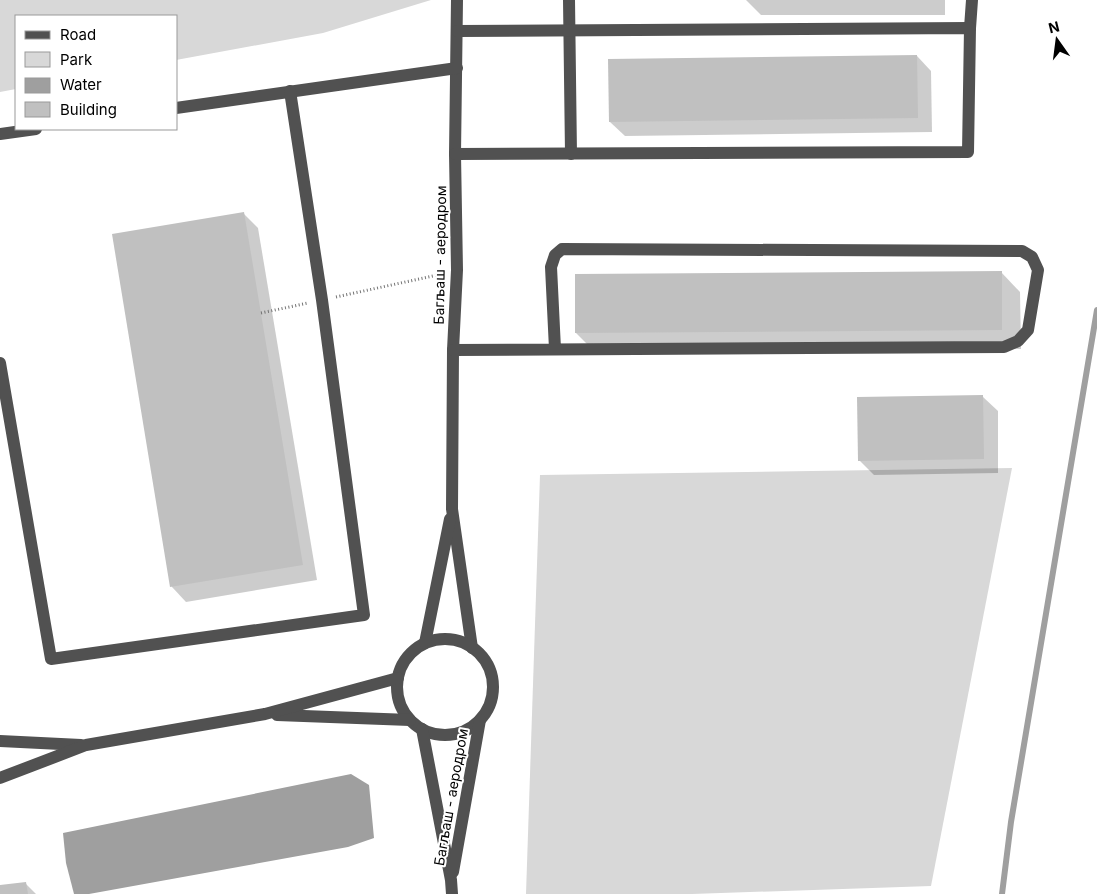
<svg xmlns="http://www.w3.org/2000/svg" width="1097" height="894" viewBox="0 0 1097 894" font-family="Inter,sans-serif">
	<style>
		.green { fill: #d8d8d8 }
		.water { fill: #9f9f9f }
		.shadow { fill: #0003 }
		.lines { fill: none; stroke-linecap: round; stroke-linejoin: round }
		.stream { stroke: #9f9f9f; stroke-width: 6 }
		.building { fill: #c0c0c0 }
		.path { stroke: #737373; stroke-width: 3; stroke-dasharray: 1 2.5; stroke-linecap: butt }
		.minor { stroke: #515151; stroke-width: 12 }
		.labels { text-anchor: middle; stroke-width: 4; stroke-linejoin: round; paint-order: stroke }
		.street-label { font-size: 14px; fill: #000; stroke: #fff }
	</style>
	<rect width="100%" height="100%" fill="#fff"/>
	<g class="green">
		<path d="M0,0H431L323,33L176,60V16H16V89L0,92Z"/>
		<path d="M1012,468L931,886L692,894H526L540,475Z"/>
	</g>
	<path class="water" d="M351,774L369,785L374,838L348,847L89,894H74L66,863L63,833Z"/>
	<g class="shadow">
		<path d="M746,0H945V15H761Z"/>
		<path d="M917,56L931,71L932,132L625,136L610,122Z"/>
		<path d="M244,214L258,228L317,580L186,602L172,587L114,235Z"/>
		<path d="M1001,272L1020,292L1021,349L736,351L591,348L576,333Z"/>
		<path d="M983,397L998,411V473L874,475L859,460Z"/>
		<path d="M26,884L36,894H1Z"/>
	</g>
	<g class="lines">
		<path class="stream" d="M1002,894L1011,822L1097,310"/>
	</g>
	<g class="building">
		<path d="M917,55L918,118L609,122L608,59Z"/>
		<path d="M244,212L303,565L170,587L112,234Z"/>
		<path d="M1002,271V330L575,333V274Z"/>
		<path d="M983,395L984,459L858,461L857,397Z"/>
		<path d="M26,882L28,894H0V885Z"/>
	</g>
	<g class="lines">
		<g class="path">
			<path d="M336,297L442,274"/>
			<path d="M261,313L308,303"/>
		</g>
		<g class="minor">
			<path d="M457,0L455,154L457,270L453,350L452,509L472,648"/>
			<path d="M569,0L571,154"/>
			<path d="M970,28L972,0"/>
			<path d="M176,108L457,68"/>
			<path d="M0,134L36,129"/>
			<path d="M455,154L968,152L970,28L457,31"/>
			<path d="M453,350L1004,347L1018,341L1028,330L1038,270L1032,257L1022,251L562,249L555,255L551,267L555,349"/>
			<path d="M0,363L51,659L364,615L322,300L290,91"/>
			<circle cx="445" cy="687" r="48"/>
			<path d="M425,643L450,519"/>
			<path d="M277,715L410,720"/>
			<path d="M422,729L451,880L452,894"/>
			<path d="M0,741L81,745"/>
			<path d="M0,778L86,745L265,714L398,678"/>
			<path d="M453,872L480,720"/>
		</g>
	</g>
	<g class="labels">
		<g class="street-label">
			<text transform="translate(440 255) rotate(-89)" y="5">Багљаш - аеродром</text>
			<text transform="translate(451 797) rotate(-80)" y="5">Багљаш - аеродром</text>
		</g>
	</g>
	<rect x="15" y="15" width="162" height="115" fill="#ffffff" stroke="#999999"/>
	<rect x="25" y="31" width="25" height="8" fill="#515151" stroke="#999999"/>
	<text x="60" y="40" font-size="15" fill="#000000">Road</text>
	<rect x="25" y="52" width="25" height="15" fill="#d8d8d8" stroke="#999999"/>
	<text x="60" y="65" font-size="15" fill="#000000">Park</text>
	<rect x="25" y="78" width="25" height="15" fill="#9f9f9f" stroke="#999999"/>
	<text x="60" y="90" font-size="15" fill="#000000">Water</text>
	<rect x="25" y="102" width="25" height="15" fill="#c0c0c0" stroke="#999999"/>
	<text x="60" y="115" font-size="15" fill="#000000">Building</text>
	<g transform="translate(1057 40) rotate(346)" stroke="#ffffff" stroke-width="4" paint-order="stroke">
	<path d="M0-4L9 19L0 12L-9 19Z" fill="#000000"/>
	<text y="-8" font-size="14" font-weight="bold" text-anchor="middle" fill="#000000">N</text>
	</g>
</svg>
